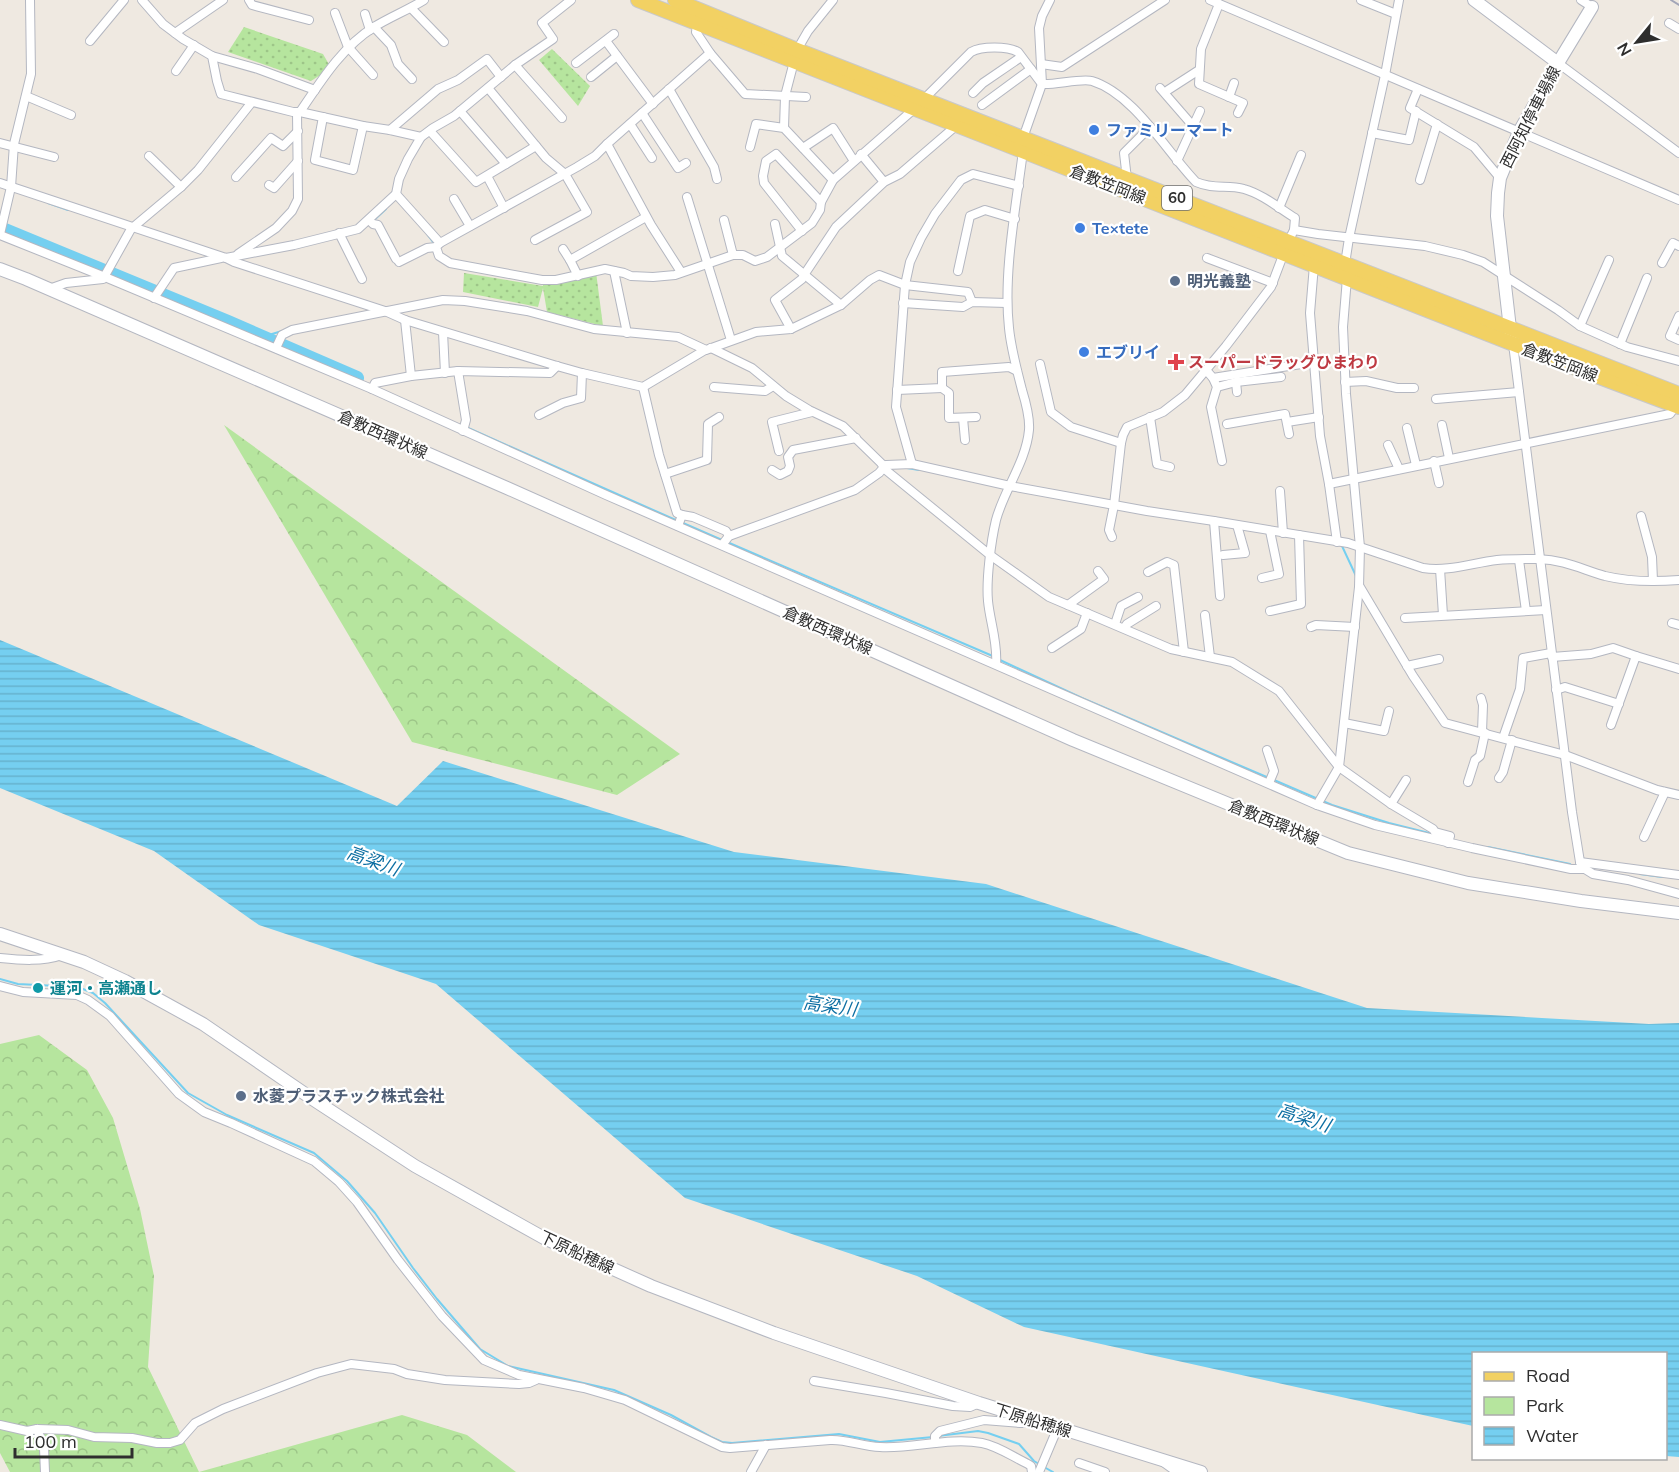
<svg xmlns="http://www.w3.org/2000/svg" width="1679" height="1472" viewBox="0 0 1679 1472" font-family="Mulish,'Noto Sans JP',sans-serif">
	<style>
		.green { fill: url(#green-dots) }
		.forest { fill: url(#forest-crowns) }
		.water { fill: url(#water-rules) }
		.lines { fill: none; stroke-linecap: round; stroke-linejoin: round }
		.stream { stroke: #75cff0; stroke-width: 2 }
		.river { stroke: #75cff0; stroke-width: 14 }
		.minor-casing { stroke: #b4b7c1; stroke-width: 10 }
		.secondary-casing { stroke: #b4b7c1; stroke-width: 14 }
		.primary-casing { stroke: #c9c9c9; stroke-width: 16 }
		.minor { stroke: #fff; stroke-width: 8 }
		.secondary { stroke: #fff; stroke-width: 12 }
		.primary { stroke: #f2d163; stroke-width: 14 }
		.rail { stroke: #a3a6b8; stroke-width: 2 }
		.shop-dot { fill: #3f7fe0; stroke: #fff; stroke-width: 2 }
		.service-dot { fill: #5c6f8a; stroke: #fff; stroke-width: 2 }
		.health-dot { fill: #e0444e; stroke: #fff; stroke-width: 2 }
		.culture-dot { fill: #0f9aa8; stroke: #fff; stroke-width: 2 }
		.labels { text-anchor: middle; stroke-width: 4.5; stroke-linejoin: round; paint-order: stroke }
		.shield { fill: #fff; stroke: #6d6d6d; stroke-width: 1.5 }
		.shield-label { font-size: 15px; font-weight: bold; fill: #2e2e2e }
		.street-label { font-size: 16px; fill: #2e2e2e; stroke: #fff }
		.shop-label { font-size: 16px; font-weight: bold; fill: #366cbe; stroke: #fff; text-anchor: start }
		.service-label { font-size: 16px; font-weight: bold; fill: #4e5e75; stroke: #fff; text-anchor: start }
		.health-label { font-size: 16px; font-weight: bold; fill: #be3a42; stroke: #fff; text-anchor: start }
		.culture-label { font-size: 16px; font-weight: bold; fill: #0d838f; stroke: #fff; text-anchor: start }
		.water-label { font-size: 18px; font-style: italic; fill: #0d6fa3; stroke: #fff }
	</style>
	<defs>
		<pattern id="green-dots" width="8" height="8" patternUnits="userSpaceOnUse" patternTransform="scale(1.5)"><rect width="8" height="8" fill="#b6e59e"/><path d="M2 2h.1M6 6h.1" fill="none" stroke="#9dc588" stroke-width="1.8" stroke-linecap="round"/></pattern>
		<pattern id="forest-crowns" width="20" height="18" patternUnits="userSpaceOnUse" patternTransform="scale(1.5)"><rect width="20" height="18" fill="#b6e59e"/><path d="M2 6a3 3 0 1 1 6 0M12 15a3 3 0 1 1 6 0" fill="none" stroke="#9dc588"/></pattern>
		<pattern id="water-rules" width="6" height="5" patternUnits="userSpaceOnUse" patternTransform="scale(1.5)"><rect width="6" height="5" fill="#75cff0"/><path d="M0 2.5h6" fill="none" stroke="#66b2ce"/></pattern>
	</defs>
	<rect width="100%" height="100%" fill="#efe9e1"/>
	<g class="green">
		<path d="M244,27L323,54L331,68L311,81L228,52Z"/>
		<path d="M552,49L590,86L578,106L539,60Z"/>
		<path d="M596,272L603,326L547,312L543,288L538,307L463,292L464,273L543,286L542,279Z"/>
	</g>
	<g class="forest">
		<path d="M224,425L680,754L617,795L412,742Z"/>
		<path d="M39,1035L87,1070L113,1118L140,1209L154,1276L148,1367L199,1472L402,1415L467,1435L516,1472H10L0,1453V1044Z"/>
	</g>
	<path class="water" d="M0,640L397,806L443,761L734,852L986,884L1367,1008L1649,1024L1679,1023V1457L1666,1456V1354H1474L1473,1426L1024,1327L917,1276L685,1198L436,984L259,925L154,851L0,788Z"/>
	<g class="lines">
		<g class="stream">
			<path d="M48,203L68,210"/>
			<path d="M373,221L386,209"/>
			<path d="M427,234L433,242"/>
			<path d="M262,337L282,331"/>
			<path d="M466,427L678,521"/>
			<path d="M907,468L919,470"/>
			<path d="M683,523L722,540"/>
			<path d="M727,542L995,657"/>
			<path d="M1342,546L1356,576"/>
			<path d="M1000,660L1082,698L1269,778"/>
			<path d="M1274,780L1332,805L1389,823L1433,834"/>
			<path d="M1488,847L1570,864"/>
			<path d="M1640,874L1662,877"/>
			<path d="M0,979L18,984L78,987L93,993L105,1003L188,1093L227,1115L314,1153L347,1181L375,1213L413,1268L437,1299L480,1349L508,1366L614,1390L671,1415L711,1437L722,1442L732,1443L839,1434L880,1442L933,1437"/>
			<path d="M938,1436L978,1431L988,1433L1019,1444L1034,1461L1039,1464"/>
			<path d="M1044,1467L1053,1472"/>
		</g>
		<path class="river" d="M0,228L228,322L357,378"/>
		<defs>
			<g id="minor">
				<path d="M249,0L252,5L309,20"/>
				<path d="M1210,0L1679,200"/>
				<path d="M1361,0L1396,14"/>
				<path d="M1581,0L1592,7"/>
				<path d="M1219,4L1201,49L1199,84L1243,103L1238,113"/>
				<path d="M411,8L444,42"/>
				<path d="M335,13L348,47L373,75"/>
				<path d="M365,14L370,30"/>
				<path d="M698,19L696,32L710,53L745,94L806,97"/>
				<path d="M1669,23L1679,29"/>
				<path d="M374,27L391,45L398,64L412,79"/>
				<path d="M175,33L223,0"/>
				<path d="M90,41L124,0"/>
				<path d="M606,41L653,104"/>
				<path d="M212,56L258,69L315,90"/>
				<path d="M576,63L614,34"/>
				<path d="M1558,63L1679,153"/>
				<path d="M1041,64L1062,67L1165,0"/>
				<path d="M515,65L562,118"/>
				<path d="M176,71L194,45"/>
				<path d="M591,77L617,56"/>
				<path d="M1042,84C1055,85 1082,78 1092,81C1134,94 1166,151 1196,182C1214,190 1228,184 1244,189C1262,194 1279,208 1295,218L1294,230L1288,242L1271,287L1226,346L1185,395L1163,412L1127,427L1123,435L1121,443L1114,505L1109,530L1112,537"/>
				<path d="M488,88L546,158L565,174L587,212L535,240"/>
				<path d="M1160,88L1193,126"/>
				<path d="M669,89L714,167L717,179"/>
				<path d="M1418,89L1410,108L1474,147L1500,178"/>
				<path d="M1168,90L1199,70"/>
				<path d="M973,93L983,83L1021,57"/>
				<path d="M26,96L71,115"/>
				<path d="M1229,97L1234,83"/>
				<path d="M982,105L1031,69"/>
				<path d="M460,111L506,164"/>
				<path d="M300,112C321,81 342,47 374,27C390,17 408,10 424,0"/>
				<path d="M642,113L678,168L686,163"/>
				<path d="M323,117L315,160L353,170L363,126"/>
				<path d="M630,124L652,158"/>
				<path d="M784,128L785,96L797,50L808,31L833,0"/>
				<path d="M390,130L438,89L458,80L487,59L501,77"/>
				<path d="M430,131L476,182L536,146"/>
				<path d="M1372,133L1409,140L1416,111"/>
				<path d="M421,137L433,128L454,116L515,65L553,39L542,23L571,0"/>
				<path d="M0,143L54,157"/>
				<path d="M750,147L756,124L784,128L833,180"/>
				<path d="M803,148L833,128L854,161"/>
				<path d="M861,154L884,182"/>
				<path d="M149,156L181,187"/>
				<path d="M1177,161L1200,111"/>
				<path d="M487,176L504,208"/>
				<path d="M236,177L271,138L283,146L298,131"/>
				<path d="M1127,179L1124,153L1150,127"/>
				<path d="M1420,180L1437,124"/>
				<path d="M0,183L226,258L294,245L358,229L396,194L399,179L408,159L421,137L390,130L363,126L300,112H293L221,94L217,81L212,56L183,39L163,24L142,0"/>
				<path d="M269,185L274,188L298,161"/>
				<path d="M396,194L440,243L436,247L439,256L450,263L542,280H556L605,269L624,273L631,276L653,277L675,275L733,255H743L755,261L767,257L812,223L820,210L821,202L833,180L914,109L971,52C981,46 1008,46 1018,52L1042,84"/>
				<path d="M687,197L731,340"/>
				<path d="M454,199L470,226"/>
				<path d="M1279,208L1301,155"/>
				<path d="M369,220L373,224L378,225L396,259"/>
				<path d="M724,220L733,255"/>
				<path d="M775,224L782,256L841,305"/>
				<path d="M1294,230L1318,234L1425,246L1463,255L1483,262L1558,310L1580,326L1627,347L1679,361"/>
				<path d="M802,231L764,183L763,176L766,161L776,154L821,202"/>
				<path d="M339,233L362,279"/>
				<path d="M0,234L11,187L14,144L31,74L30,0"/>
				<path d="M0,235L105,277L372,389L606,495L1317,805L1375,825L1472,848L1571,869H1585"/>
				<path d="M440,243L577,167L595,156L607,144"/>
				<path d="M563,249L570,260"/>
				<path d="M238,254L276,228L292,211L298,199L297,113"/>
				<path d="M226,258L234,262L385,311L405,320L557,366L582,373L581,398L563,403L539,415"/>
				<path d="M1207,258L1273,283"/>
				<path d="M399,262L427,248L436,247"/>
				<path d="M1662,263L1673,243L1679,246"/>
				<path d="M1314,265L1310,313L1320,436L1329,484L1337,542"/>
				<path d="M614,271L627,333"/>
				<path d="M958,271L970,216L985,210L1015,219"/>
				<path d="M681,272L651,225L607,144L710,53"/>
				<path d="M578,276L570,260L646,217"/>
				<path d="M49,289L66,283L103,279L131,229L181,187L198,170L252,102"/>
				<path d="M154,298L174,268L221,258"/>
				<path d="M903,303L963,307L972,302L1007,303"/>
				<path d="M1679,316L1670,336L1679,340"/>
				<path d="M405,320L411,376"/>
				<path d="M1580,326L1609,260"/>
				<path d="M791,329L775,300L802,279L804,275L836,227L884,182L900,174L957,125"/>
				<path d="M443,332L445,373"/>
				<path d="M1513,344L1572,812L1580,862L1585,869L1593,874L1628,880L1679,894"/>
				<path d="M1620,344L1647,278"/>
				<path d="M276,348L282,335L292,330L443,300L465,301L527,311L594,329L678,337L706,350L756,332L791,329L841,305L870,280L879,275L905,285L968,292L972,302"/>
				<path d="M711,348L752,368L786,396L809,410L843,426L881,463L887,471L990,555L1049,597L1171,649L1232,662L1279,691L1339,767L1391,804L1433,829L1435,832L1450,836L1448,843"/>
				<path d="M1040,364L1051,412L1071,427L1121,443"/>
				<path d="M1206,370L1213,378L1314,362"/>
				<path d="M458,371L466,420L463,431"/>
				<path d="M582,373L643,387L705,350"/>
				<path d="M1213,378L1217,387L1211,407L1222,461"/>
				<path d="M1236,382L1237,392"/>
				<path d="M1345,382L1366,381L1397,388H1414"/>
				<path d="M643,387L659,455L677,513L682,515L678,526"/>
				<path d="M714,387L765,391L773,386"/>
				<path d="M1217,387L1236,382L1281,377"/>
				<path d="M942,388L949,393V418L976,417"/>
				<path d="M372,389L375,383L411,376L458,371L550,373L557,366"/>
				<path d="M897,390L942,388V372L1009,367L1017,371"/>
				<path d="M1436,399L1519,392"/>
				<path d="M1150,417L1157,464L1170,467"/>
				<path d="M963,418L965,440"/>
				<path d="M1287,422L1319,417"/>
				<path d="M1227,424L1285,414L1289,434"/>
				<path d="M1442,425L1449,458"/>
				<path d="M1407,428L1416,465"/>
				<path d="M1388,445L1399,469"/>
				<path d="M779,451L772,422L812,412"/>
				<path d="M1434,461L1439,483"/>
				<path d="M912,464L896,407L905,285L910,262L921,238L935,214L961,180L973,174L1019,186"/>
				<path d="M772,470L780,475L788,471L790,466L788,457L793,450L856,438"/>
				<path d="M665,474L707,460L708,424L719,417"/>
				<path d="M1329,484L1670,414L1677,404"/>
				<path d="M1280,491L1283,533"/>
				<path d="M682,515L693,517L726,531L729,536"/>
				<path d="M1641,516L1652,557L1653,581"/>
				<path d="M1214,521L1220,596"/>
				<path d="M722,545L729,536L855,490L879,473L886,465L912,464L1010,486L1147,511L1214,521L1348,543L1423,568C1448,572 1472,563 1497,560C1510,559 1525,559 1538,559C1565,560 1581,569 1605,576C1630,582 1654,582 1679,580"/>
				<path d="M1223,555L1245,553L1237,525"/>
				<path d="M1519,560L1526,611"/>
				<path d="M1440,569L1443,615"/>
				<path d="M1148,572L1167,562L1174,565L1184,652"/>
				<path d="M1262,578L1279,574L1270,531"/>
				<path d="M1360,587L1413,676L1445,723L1565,755L1657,790L1679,795"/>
				<path d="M1068,605L1104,579L1098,571"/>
				<path d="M1270,611L1301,604L1299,535"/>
				<path d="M1205,615L1210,657"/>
				<path d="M1405,618L1546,610"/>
				<path d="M1672,623L1679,625"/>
				<path d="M1115,624L1121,606L1138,597"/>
				<path d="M1311,627L1316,625L1355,627"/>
				<path d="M1124,628L1127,624L1156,606"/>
				<path d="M1052,648L1081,629L1087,613"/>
				<path d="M1552,657L1591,654L1613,648L1636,656"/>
				<path d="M996,664C998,643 990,622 988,601C986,580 991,541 996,520C1004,490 1026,462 1029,430C1030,417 1026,403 1022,390C1017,370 1011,349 1009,328C1003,273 1016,207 1023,151V138L1042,84L1039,28L1042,16L1050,0"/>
				<path d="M1407,666L1439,659"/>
				<path d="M1556,690L1565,687L1619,704"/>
				<path d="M1481,698L1483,705L1482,732"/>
				<path d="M1344,723L1384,731L1389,711"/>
				<path d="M1611,725L1636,656L1679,669"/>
				<path d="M1503,738L1520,689L1523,658L1551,653"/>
				<path d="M1267,750L1274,771L1269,783"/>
				<path d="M1499,778L1503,772L1512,740"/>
				<path d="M1468,782L1475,760L1480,756L1485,733"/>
				<path d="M1391,804L1406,780"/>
				<path d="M1317,805L1339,767L1359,587L1360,547L1346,394L1343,327L1347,278L1345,264L1349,238L1385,75L1399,0"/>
				<path d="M1644,837L1665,792"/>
				<path d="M1580,862L1679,875"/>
				<path d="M0,958C20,960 42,962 62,955"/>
				<path d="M0,986L23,992L77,995L88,1000L110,1016L179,1094L204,1112L231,1123L314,1161L339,1182L357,1202L398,1260L442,1316L484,1360L519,1375L584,1388L625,1400L722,1447L730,1448L830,1440C847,1439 863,1447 880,1447C913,1449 948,1437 982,1443C998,1446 1013,1457 1028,1464L1031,1466L1032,1472"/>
				<path d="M814,1381L886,1393L953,1406L970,1407L979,1403"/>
				<path d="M0,1425L27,1431L37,1429L68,1430L94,1437L132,1438L157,1443H170L180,1440L195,1423L223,1409L317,1373L351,1364L394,1369L407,1374L445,1380L519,1384L529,1383L536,1380"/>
				<path d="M37,1429L44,1448L45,1472"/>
				<path d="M935,1443V1436L940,1431L984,1420L1020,1423H1023L1027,1417"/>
				<path d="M1163,1462L1177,1472"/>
				<path d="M1079,1463L1105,1472"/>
				<path d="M751,1472L766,1445"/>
				<path d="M1039,1472L1058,1427"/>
			</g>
			<g id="secondary">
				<path d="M1474,0L1558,63"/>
				<path d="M0,269L26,279L507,488L1073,740L1348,853L1468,883L1581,901L1679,913"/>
				<path d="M1511,337L1497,216L1498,193L1500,178L1519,132L1558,63L1592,7"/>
				<path d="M0,934L84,962L125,981L203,1024L311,1098L415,1166L544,1238L651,1286L774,1333L979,1403L1201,1472"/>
			</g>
			<g id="primary">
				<path d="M638,0C930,113 1220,229 1511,343C1567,365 1623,386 1679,407"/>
				<path d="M675,0L797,50L1679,394"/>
			</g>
		</defs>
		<use href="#minor" class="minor-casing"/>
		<use href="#secondary" class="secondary-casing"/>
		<use href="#primary" class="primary-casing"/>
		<use href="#minor" class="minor"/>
		<use href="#secondary" class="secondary"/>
		<use href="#primary" class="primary"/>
		<path class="rail" d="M1671,0L1679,5"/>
	</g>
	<g class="shop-dot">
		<circle cx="1094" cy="130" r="6"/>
		<circle cx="1080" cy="228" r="6"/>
		<circle cx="1084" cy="352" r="6"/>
	</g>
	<g class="service-dot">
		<circle cx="1175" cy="281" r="6"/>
		<circle cx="241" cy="1096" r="6"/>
	</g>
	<path class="health-dot" d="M1173 353h6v6h6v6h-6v6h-6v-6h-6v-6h6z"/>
	<circle class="culture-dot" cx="38" cy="988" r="6"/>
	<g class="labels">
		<rect class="shield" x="1162" y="186" width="30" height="24" rx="4.5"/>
		<g class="shield-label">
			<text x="1177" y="203">60</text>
		</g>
		<g class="street-label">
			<text transform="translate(1530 117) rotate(-63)" y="6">西阿知停車場線</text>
			<text transform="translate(1108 184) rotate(21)" y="6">倉敷笠岡線</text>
			<text transform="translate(1560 362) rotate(21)" y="6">倉敷笠岡線</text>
			<text transform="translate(383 434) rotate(24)" y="6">倉敷西環状線</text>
			<text transform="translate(828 630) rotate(24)" y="6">倉敷西環状線</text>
			<text transform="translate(1274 822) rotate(22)" y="6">倉敷西環状線</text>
			<text transform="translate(577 1252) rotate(25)" y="6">下原船穂線</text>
			<text transform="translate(1033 1420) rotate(17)" y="6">下原船穂線</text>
		</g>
		<g class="shop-label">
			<text x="1106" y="136">ファミリーマート</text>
			<text x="1092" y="234">Te×tete</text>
			<text x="1096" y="358">エブリイ</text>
		</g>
		<g class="service-label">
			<text x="1187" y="287">明光義塾</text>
			<text x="253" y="1102">水菱プラスチック株式会社</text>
		</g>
		<g class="health-label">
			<text x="1188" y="368">スーパードラッグひまわり</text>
		</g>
		<g class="culture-label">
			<text x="50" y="994">運河・高瀬通し</text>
		</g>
		<g class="water-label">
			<text transform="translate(373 861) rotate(20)" y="6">高梁川</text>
			<text transform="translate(830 1006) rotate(8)" y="6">高梁川</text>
			<text transform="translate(1304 1118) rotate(18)" y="6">高梁川</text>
		</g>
	</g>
	<rect x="1472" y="1352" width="195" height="108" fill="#ffffff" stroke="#ababab" stroke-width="1.5"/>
	<rect x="1484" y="1372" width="30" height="9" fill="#f2d163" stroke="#ababab" stroke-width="1.5"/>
	<text x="1526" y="1382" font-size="18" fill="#2e2e2e">Road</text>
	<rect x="1484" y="1397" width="30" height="18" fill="#b6e59e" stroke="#ababab" stroke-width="1.5"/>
	<text x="1526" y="1412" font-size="18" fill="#2e2e2e">Park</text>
	<rect x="1484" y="1427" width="30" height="18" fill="url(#water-rules)" stroke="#ababab" stroke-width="1.5"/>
	<text x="1526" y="1442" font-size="18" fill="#2e2e2e">Water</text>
	<g transform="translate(1637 42) rotate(240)" stroke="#ffffff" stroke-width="4.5" paint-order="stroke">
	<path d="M0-4.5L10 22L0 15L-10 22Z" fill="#2e2e2e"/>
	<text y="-9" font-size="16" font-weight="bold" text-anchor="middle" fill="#2e2e2e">N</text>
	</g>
	<path d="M15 1448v9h117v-9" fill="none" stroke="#2e2e2e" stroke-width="3"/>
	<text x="24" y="1448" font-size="18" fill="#2e2e2e" stroke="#ffffff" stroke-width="4.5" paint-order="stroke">100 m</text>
</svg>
